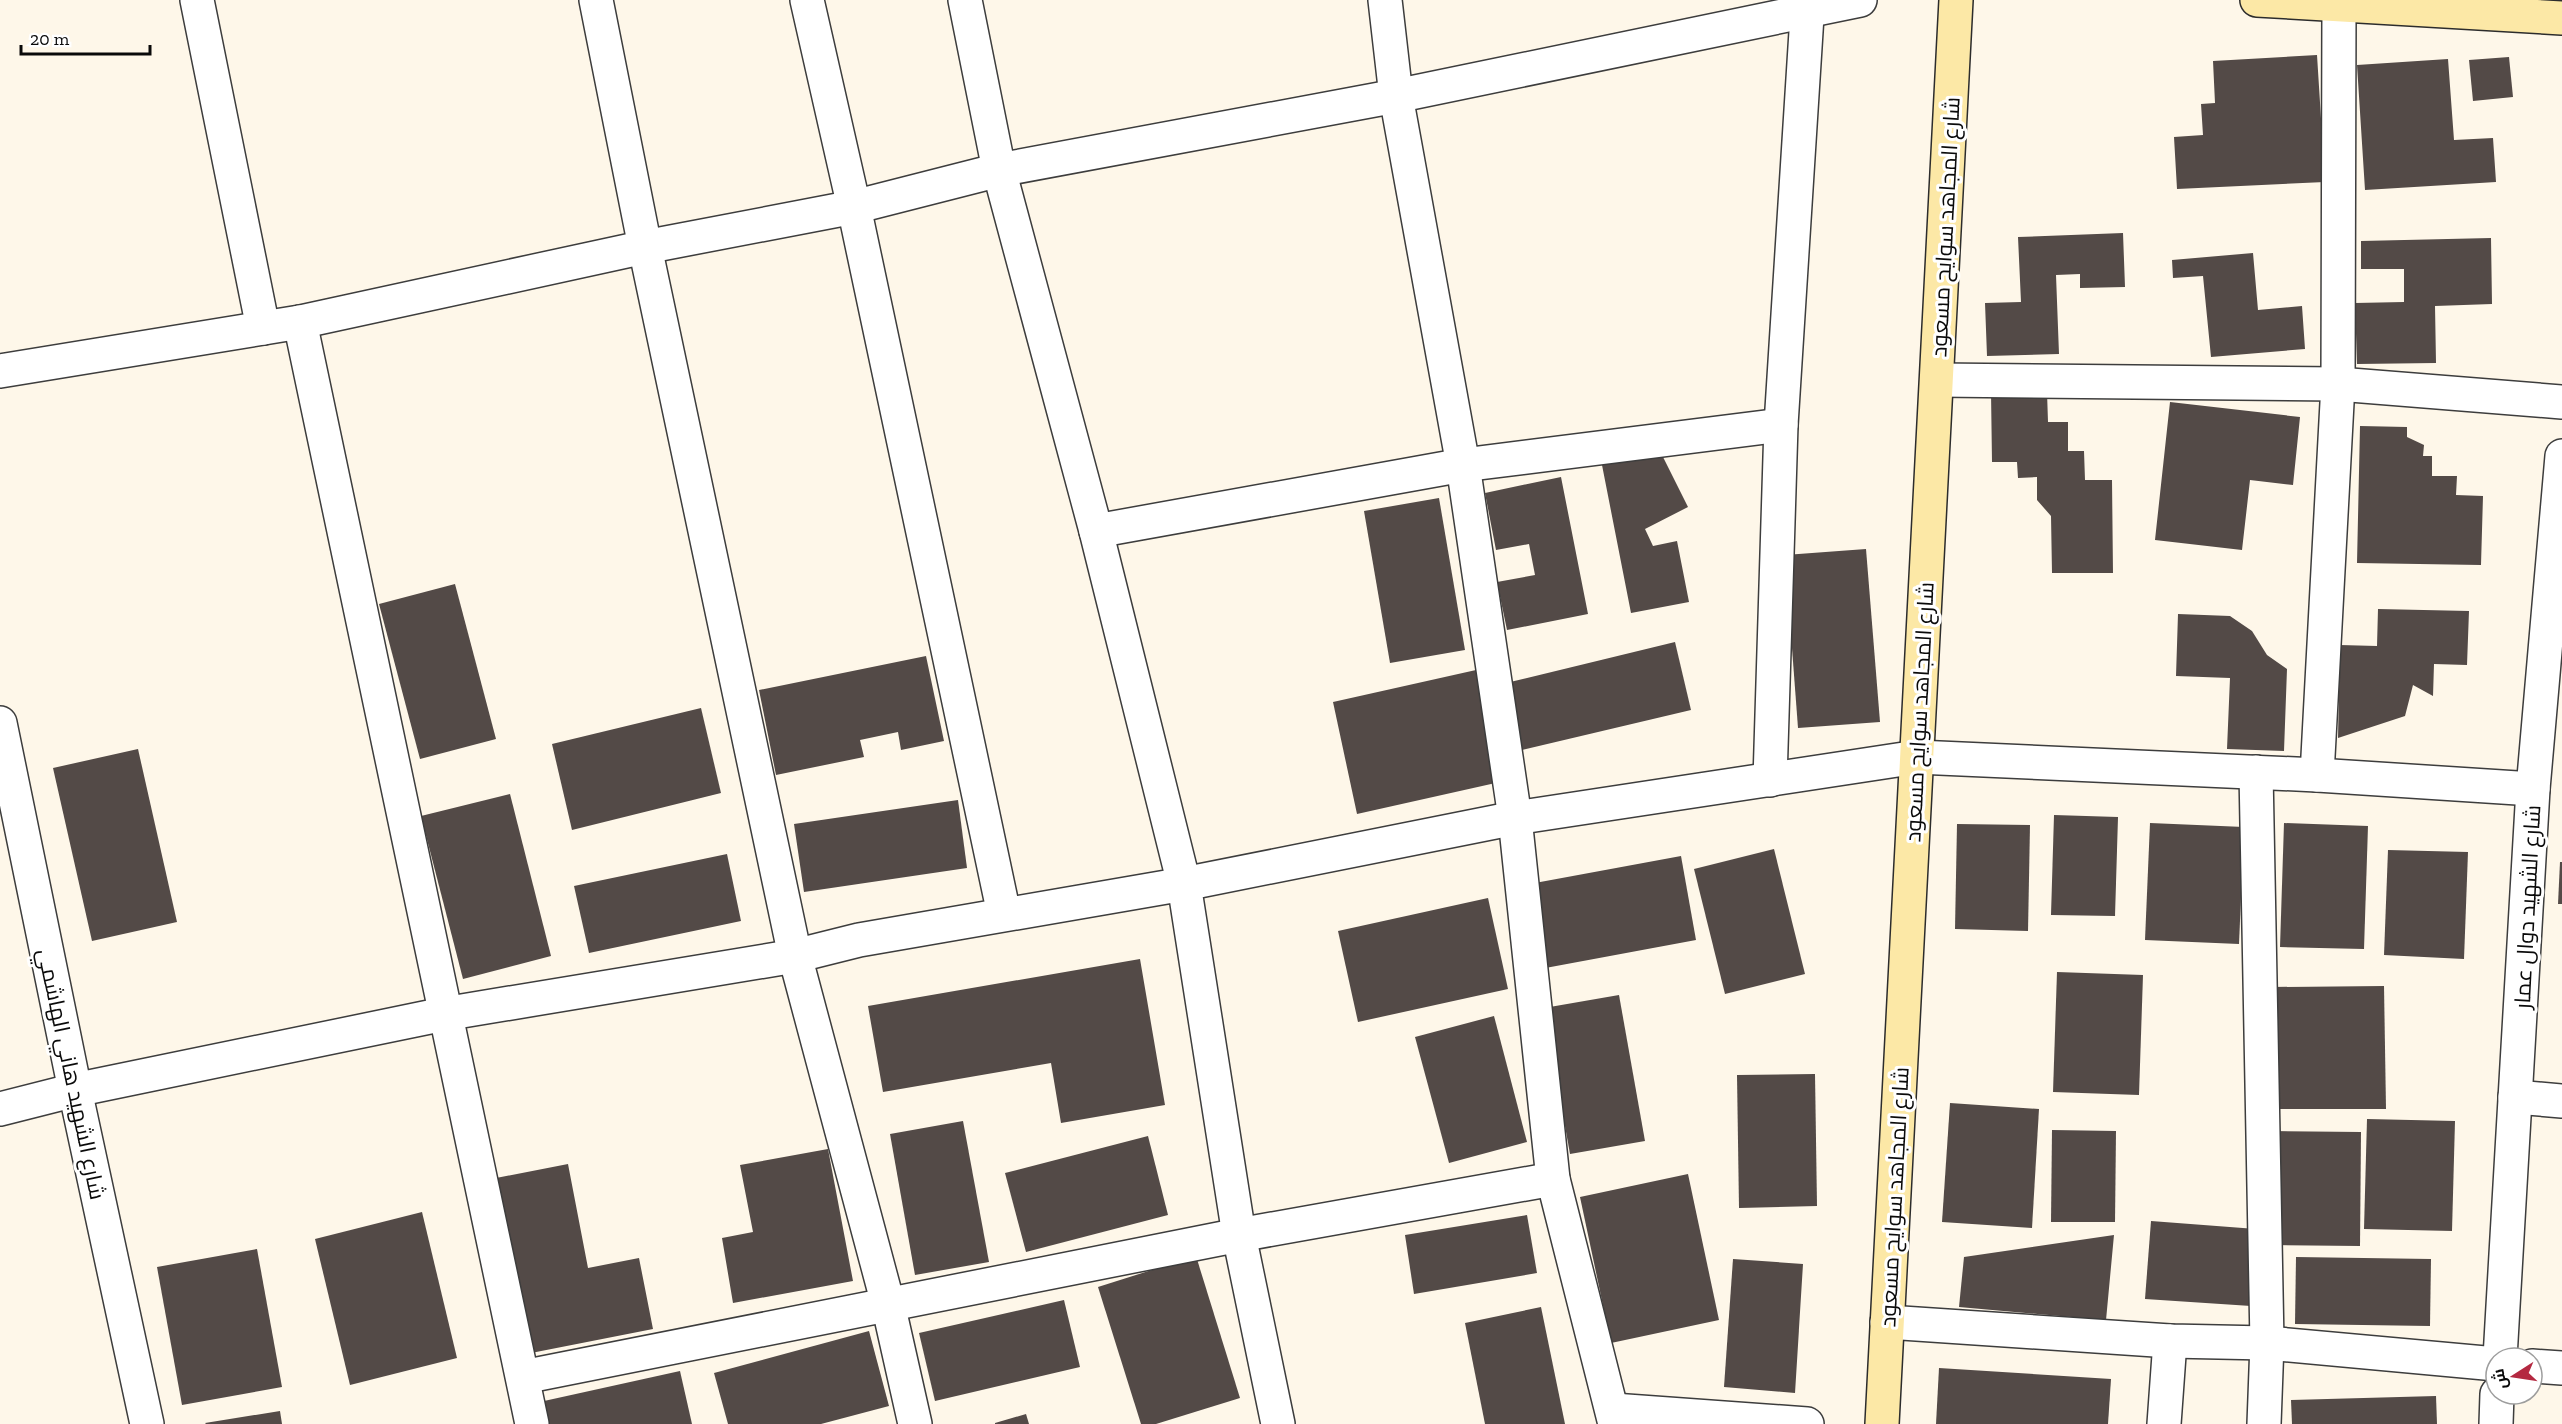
<svg xmlns="http://www.w3.org/2000/svg" width="2562" height="1424" viewBox="0 0 2562 1424" font-family="'Zilla Slab',Cairo,serif">
	<style>
		.building { fill: #534a47 }
		.lines { fill: none; stroke-linecap: round; stroke-linejoin: round }
		.street-casing { stroke: #3d3d3d; stroke-width: 36 }
		.secondary-casing { stroke: #2c2c2c; stroke-width: 36 }
		.street { stroke: #fff; stroke-width: 33 }
		.secondary { stroke: #fce8a6; stroke-width: 33 }
		.labels { text-anchor: middle; stroke-width: 6; stroke-linejoin: round; paint-order: stroke }
		.street-label { font-size: 22px; fill: #0a0a0a; stroke: #fff }
	</style>
	<rect width="100%" height="100%" fill="#fef7e9"/>
	<g class="building">
		<path d="M2317,55L2325,182L2177,189L2174,137L2203,135L2201,104L2215,103L2213,61Z"/>
		<path d="M2509,57L2513,97L2473,101L2469,60Z"/>
		<path d="M2448,59L2454,140L2493,138L2496,182L2365,190L2357,65Z"/>
		<path d="M2123,233L2125,287L2080,288V274L2056,275L2059,354L1987,356L1985,303L2021,302L2018,237Z"/>
		<path d="M2491,238L2492,304L2435,306L2436,363L2357,364L2355,303L2404,302V269H2361V241Z"/>
		<path d="M2253,253L2258,310L2302,306L2305,349L2211,357L2203,276L2173,278L2172,260Z"/>
		<path d="M1991,392H2047L2048,422H2068V451H2084L2085,480H2112L2113,573H2052L2051,516L2037,500V477L2018,478L2017,462H1992Z"/>
		<path d="M2170,402L2300,417L2293,485L2250,480L2242,550L2155,540Z"/>
		<path d="M2360,426L2407,427V437L2424,445L2423,456H2432V476H2457L2456,495L2483,496L2481,565L2357,563Z"/>
		<path d="M1661,453L1688,507L1645,529L1653,546L1677,541L1689,602L1631,613L1602,465Z"/>
		<path d="M1561,477L1588,614L1507,630L1497,582L1535,575L1529,544L1496,550L1485,493Z"/>
		<path d="M1439,498L1465,650L1390,663L1364,511Z"/>
		<path d="M1866,549L1880,722L1798,728L1785,555Z"/>
		<path d="M455,584L496,739L420,759L379,604Z"/>
		<path d="M2378,609L2469,611L2467,665L2434,664L2433,696L2413,685L2405,716L2338,738L2340,645L2377,646Z"/>
		<path d="M2178,614L2230,616L2252,631L2267,655L2287,669L2284,751L2227,749L2230,678L2176,676Z"/>
		<path d="M1675,642L1691,710L1522,750L1506,683Z"/>
		<path d="M926,656L944,741L901,750L898,732L860,740L864,757L776,775L759,690Z"/>
		<path d="M1476,670L1500,782L1357,814L1333,702Z"/>
		<path d="M701,708L721,793L572,830L552,744Z"/>
		<path d="M138,749L177,922L92,941L53,768Z"/>
		<path d="M510,794L551,956L463,979L421,816Z"/>
		<path d="M958,800L967,868L804,892L794,824Z"/>
		<path d="M2054,815L2118,817L2115,916L2051,915Z"/>
		<path d="M2150,823L2244,827L2239,944L2145,940Z"/>
		<path d="M2284,823L2368,826L2364,949L2280,947Z"/>
		<path d="M1957,824L2030,825L2028,931L1955,929Z"/>
		<path d="M1774,849L1805,974L1725,994L1694,869Z"/>
		<path d="M2388,850L2468,852L2464,959L2384,955Z"/>
		<path d="M727,854L741,921L589,953L574,886Z"/>
		<path d="M1681,856L1696,940L1540,969L1524,885Z"/>
		<path d="M2560,862H2562V904H2558Z"/>
		<path d="M1488,898L1508,989L1358,1022L1338,931Z"/>
		<path d="M1140,959L1165,1105L1061,1123L1051,1063L883,1092L868,1006Z"/>
		<path d="M2057,972L2143,975L2139,1095L2053,1092Z"/>
		<path d="M2384,986L2386,1109H2273L2272,987Z"/>
		<path d="M1619,995L1645,1141L1570,1154L1544,1008Z"/>
		<path d="M1494,1016L1527,1142L1449,1163L1415,1037Z"/>
		<path d="M1815,1074L1817,1206L1739,1208L1737,1075Z"/>
		<path d="M1950,1103L2039,1109L2032,1228L1942,1222Z"/>
		<path d="M2367,1119L2455,1121L2452,1231L2364,1229Z"/>
		<path d="M963,1121L989,1262L915,1275L890,1134Z"/>
		<path d="M2052,1130L2116,1131L2115,1222H2051Z"/>
		<path d="M2274,1131L2361,1132L2360,1246L2274,1245Z"/>
		<path d="M1148,1136L1168,1215L1026,1252L1005,1173Z"/>
		<path d="M828,1149L853,1281L733,1303L722,1238L753,1232L740,1165Z"/>
		<path d="M568,1164L588,1268L639,1258L653,1329L526,1354L491,1179Z"/>
		<path d="M1688,1174L1719,1320L1611,1343L1580,1197Z"/>
		<path d="M422,1212L457,1358L350,1385L315,1239Z"/>
		<path d="M1527,1215L1537,1273L1414,1294L1405,1235Z"/>
		<path d="M2151,1221L2256,1229L2251,1306L2145,1299Z"/>
		<path d="M2114,1235L2106,1320L1959,1307L1964,1257Z"/>
		<path d="M257,1249L282,1387L182,1405L157,1267Z"/>
		<path d="M1196,1256L1240,1398L1156,1424H1141L1098,1287Z"/>
		<path d="M2296,1257L2431,1259L2430,1326L2295,1324Z"/>
		<path d="M1733,1259L1803,1264L1795,1393L1724,1387Z"/>
		<path d="M1064,1300L1080,1367L935,1401L919,1333Z"/>
		<path d="M1541,1307L1565,1424H1485L1465,1323Z"/>
		<path d="M869,1331L889,1406L821,1424H728L714,1373Z"/>
		<path d="M1939,1368L2111,1379L2108,1424H1936Z"/>
		<path d="M680,1371L692,1424H549L544,1401Z"/>
		<path d="M2436,1396L2437,1424H2292L2291,1400Z"/>
		<path d="M280,1411L282,1424H206L205,1423Z"/>
		<path d="M1026,1414L1029,1424H995V1423Z"/>
	</g>
	<g class="lines">
		<defs>
			<g id="street">
				<path d="M197,0L263,328"/>
				<path d="M596,0L645,247L795,956L888,1304L915,1424"/>
				<path d="M807,0L854,207L1004,914"/>
				<path d="M965,0L999,170L1096,531L1184,884L1239,1235L1278,1424"/>
				<path d="M1385,0L1396,96L1463,465L1515,818L1553,1179L1615,1424"/>
				<path d="M300,322L532,1424"/>
				<path d="M0,371L300,322L645,247L854,207L999,170L1396,96L1860,0"/>
				<path d="M1937,380L2338,384L2562,402"/>
				<path d="M1096,531L1463,465L1781,425"/>
				<path d="M0,723L75,1090L147,1424"/>
				<path d="M2256,772L2267,1343L2264,1424"/>
				<path d="M2317,775L2338,384L2339,5"/>
				<path d="M1770,780L1781,425L1808,0"/>
				<path d="M2515,1097L2562,1101"/>
				<path d="M0,1109L75,1090L444,1014L795,956L859,940L1184,884L1515,818L1917,757L2317,775L2533,789"/>
				<path d="M1887,1322L2170,1341L2267,1343L2496,1364"/>
				<path d="M2500,1358L2533,789L2562,456"/>
				<path d="M2532,1366L2562,1368"/>
				<path d="M523,1377L1239,1235L1553,1179"/>
				<path d="M1613,1410L1807,1424"/>
				<path d="M2164,1424L2170,1341"/>
				<path d="M2496,1424L2497,1394"/>
			</g>
			<g id="secondary">
				<path d="M2257,0L2562,18"/>
				<path d="M1882,1424L1956,0"/>
			</g>
		</defs>
		<use href="#street" class="street-casing"/>
		<use href="#secondary" class="secondary-casing"/>
		<use href="#street" class="street"/>
		<use href="#secondary" class="secondary"/>
	</g>
	<g class="labels">
		<g class="street-label">
			<text transform="translate(1945 227) rotate(-87)" y="8">شارع المجاهد سوايح مسعود</text>
			<text transform="translate(1919 712) rotate(-87)" y="8">شارع المجاهد سوايح مسعود</text>
			<text transform="translate(2527 907) rotate(-87)" y="8">شارع الشهيد دوال عمار</text>
			<text transform="translate(72 1074) rotate(78)" y="8">شارع الشهيد هاني الهاشمي</text>
			<text transform="translate(1894 1197) rotate(-87)" y="8">شارع المجاهد سوايح مسعود</text>
		</g>
	</g>
	<g transform="translate(2514 1376) rotate(258)"><circle r="28" fill="#ffffff" stroke="#9d9d9d" stroke-width="1.5"/>
	<path d="M0-4.5L10 22L0 15L-10 22Z" fill="#b42941"/>
	<text y="-9" font-size="16" font-weight="bold" text-anchor="middle" fill="#0a0a0a">ش</text>
	</g>
	<path d="M21 45v9h129v-9" fill="none" stroke="#0a0a0a" stroke-width="3"/>
	<text x="30" y="45" font-size="18" fill="#0a0a0a" stroke="#ffffff" stroke-width="4.5" paint-order="stroke">20 m</text>
</svg>
